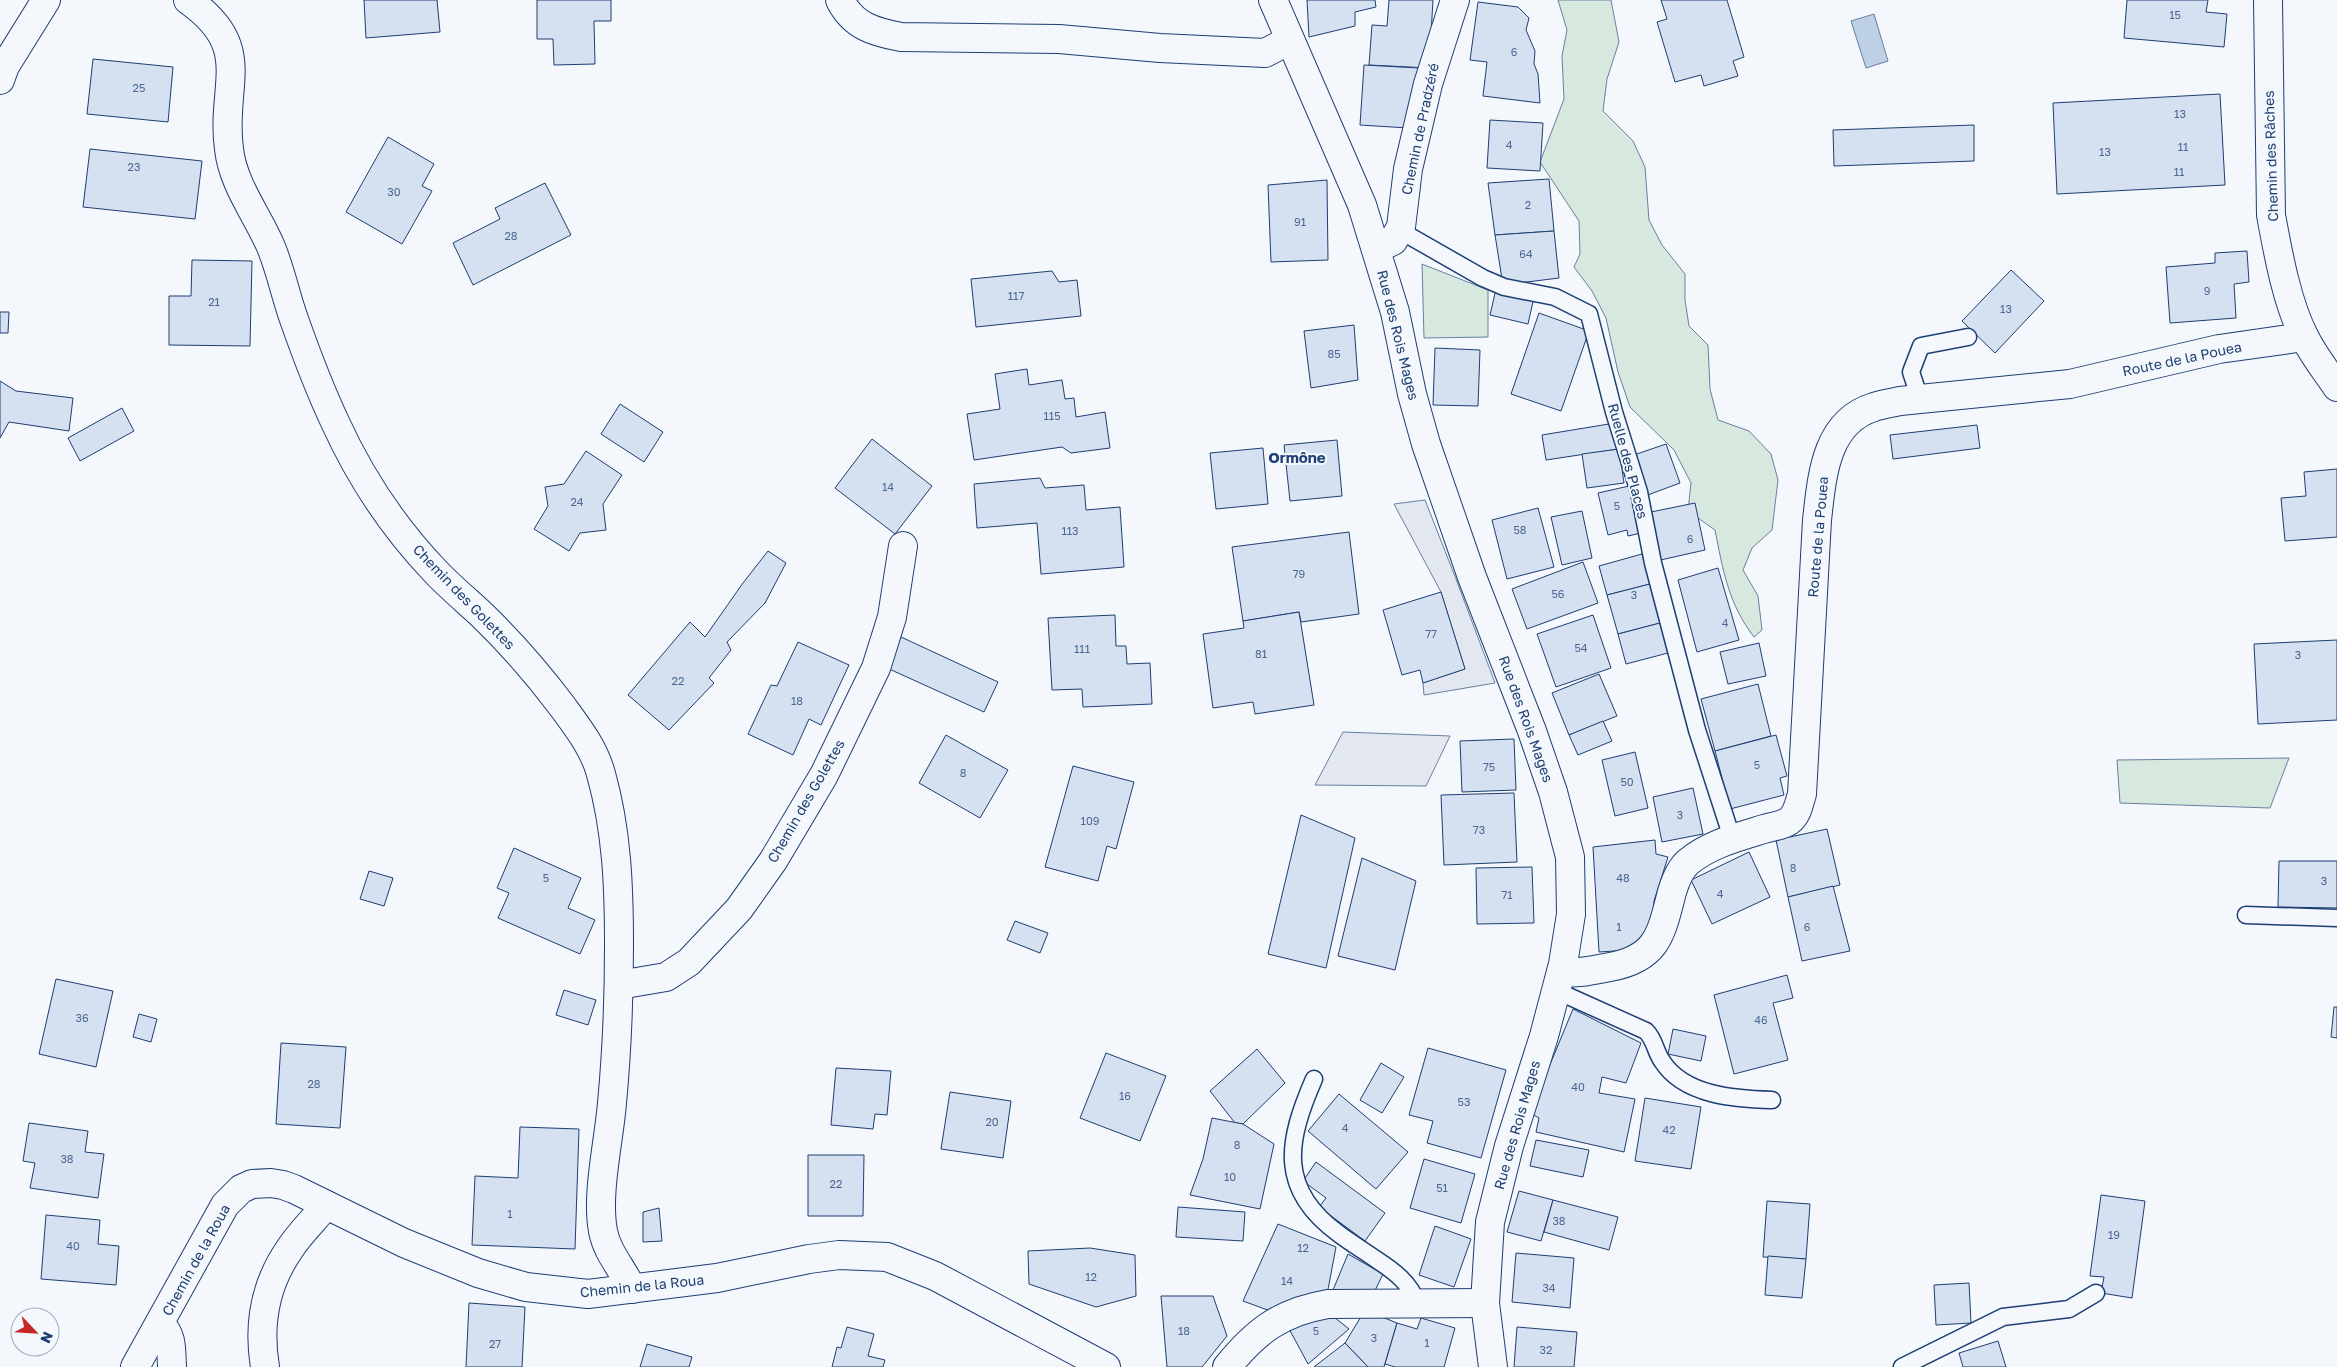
<svg xmlns="http://www.w3.org/2000/svg" width="2337" height="1367" viewBox="0 0 2337 1367" font-family="'Golos Text',sans-serif">
	<style>
		.green { fill: #d7e8df; stroke: #687fa3 }
		.parking { fill: #e3e8f0; stroke: #687fa3 }
		.water { fill: #bed0e5; stroke: #687fa3 }
		.building { fill: #d5e0f0; stroke: #1d3f73 }
		.lines { fill: none; stroke-linecap: round; stroke-linejoin: round }
		.service-casing { stroke: #1d3f73; stroke-width: 19 }
		.minor-casing { stroke: #1d3f73; stroke-width: 30 }
		.tertiary-casing { stroke: #1d3f73; stroke-width: 30 }
		.service { stroke: #f4f7fb; stroke-width: 16 }
		.minor { stroke: #f4f7fb; stroke-width: 28 }
		.tertiary { stroke: #f4f7fb; stroke-width: 28 }
		.labels { text-anchor: middle; stroke-width: 4; stroke-linejoin: round; paint-order: stroke }
		.number-label { font-size: 11px; fill: #4b6792 }
		.street-label { font-size: 14px; fill: #1d3f73; stroke: #f4f7fb }
		.neighbourhood-label { font-size: 15px; font-weight: bold; fill: #1d3f73; stroke: #f4f7fb }
	</style>
	<rect width="100%" height="100%" fill="#f4f7fb"/>
	<g class="green">
		<path d="M1558,0H1611L1619,42L1607,79L1603,111L1633,141L1645,167L1649,220L1662,245L1685,274V300L1689,326L1708,345L1710,389L1718,420L1749,431L1771,454L1778,480L1772,530L1752,548L1743,570L1758,596L1762,630L1754,637C1728,603 1723,570 1715,530L1688,511L1691,483L1674,450L1630,407L1618,372L1606,318L1592,291L1574,267L1580,254L1579,221L1540,162L1564,99L1562,56L1567,30Z"/>
		<path d="M1422,264L1488,290V337L1424,338Z"/>
		<path d="M2289,758L2270,808L2120,803L2117,760Z"/>
	</g>
	<g class="parking">
		<path d="M1425,500L1456,579L1495,683L1424,695L1423,683L1465,669L1441,592L1394,504Z"/>
		<path d="M1343,732L1450,736L1426,786L1315,785Z"/>
	</g>
	<path class="water" d="M1874,14L1888,61L1866,68L1851,21Z"/>
	<g class="building">
		<path d="M364,0H437L440,32L366,38Z"/>
		<path d="M537,0H611V21H594L595,64L554,65L553,39H537Z"/>
		<path d="M1307,0H1375L1376,7L1355,12V26L1309,37Z"/>
		<path d="M1389,0H1433L1429,68L1369,65L1372,25L1387,26Z"/>
		<path d="M1661,0H1727L1744,57L1733,61L1738,76L1704,86L1701,75L1675,82L1657,22L1667,19Z"/>
		<path d="M2127,0H2208L2206,12L2227,14L2224,47L2124,38Z"/>
		<path d="M1478,2L1518,7L1529,18L1526,30L1535,51L1534,64L1538,74L1540,103L1483,96L1487,62L1470,60Z"/>
		<path d="M93,59L173,67L168,122L87,114Z"/>
		<path d="M1364,65L1419,68L1417,108L1408,128L1360,125Z"/>
		<path d="M2220,94L2225,185L2057,194L2053,103Z"/>
		<path d="M1490,120L1543,123L1540,171L1487,168Z"/>
		<path d="M1974,125V161L1834,166L1833,130Z"/>
		<path d="M388,137L434,164L422,186L432,191L402,244L346,212Z"/>
		<path d="M90,149L202,161L195,219L83,207Z"/>
		<path d="M1549,179L1554,231L1495,235L1488,183Z"/>
		<path d="M1327,180L1328,260L1271,262L1268,185Z"/>
		<path d="M545,183L571,235L473,285L453,243L500,219L495,208Z"/>
		<path d="M1554,231L1559,278L1503,285L1495,235Z"/>
		<path d="M2247,251L2249,282L2234,284L2236,318L2170,323L2166,267L2215,263V253Z"/>
		<path d="M192,260L252,261L250,346L169,345V296H191Z"/>
		<path d="M2011,270L2044,301L1995,353L1962,321Z"/>
		<path d="M1052,271L1059,282L1077,280L1081,316L976,327L971,279Z"/>
		<path d="M1496,289L1534,297L1528,324L1490,315Z"/>
		<path d="M0,312H9L8,333H0Z"/>
		<path d="M1539,313L1589,331L1561,411L1511,394Z"/>
		<path d="M1354,325L1358,380L1311,388L1304,331Z"/>
		<path d="M1435,348L1480,350L1478,406L1433,405Z"/>
		<path d="M1027,369L1029,385L1062,380L1065,399L1074,398L1076,417L1105,412L1110,448L1071,453L1062,447L974,460L967,414L1000,409L995,374Z"/>
		<path d="M0,381L16,391L73,398L69,431L9,422L0,438Z"/>
		<path d="M620,404L663,432L644,462L601,434Z"/>
		<path d="M122,408L134,431L80,461L68,438Z"/>
		<path d="M1615,423L1619,449L1546,460L1542,435Z"/>
		<path d="M1977,425L1980,448L1893,459L1890,435Z"/>
		<path d="M872,439L932,486L895,534L835,488Z"/>
		<path d="M1337,440L1342,496L1290,501L1284,445Z"/>
		<path d="M1666,444L1680,483L1645,496L1631,456Z"/>
		<path d="M1263,448L1268,504L1216,509L1210,453Z"/>
		<path d="M1619,449L1624,483L1587,488L1582,454Z"/>
		<path d="M586,451L622,475L603,504L606,530L580,533L569,551L534,529L548,506L545,487L564,484Z"/>
		<path d="M2337,469V537L2285,541L2281,498L2306,496L2304,472Z"/>
		<path d="M1040,478L1045,488L1084,485L1086,510L1120,507L1124,567L1041,574L1037,523L977,528L974,484Z"/>
		<path d="M1629,486L1641,533L1628,536L1627,530L1608,535L1598,493Z"/>
		<path d="M1695,503L1705,550L1656,561L1646,513Z"/>
		<path d="M1538,508L1554,567L1507,579L1492,520Z"/>
		<path d="M1582,511L1592,558L1562,565L1551,517Z"/>
		<path d="M1349,532L1359,614L1301,622L1299,612L1243,621L1232,547Z"/>
		<path d="M768,551L786,563L765,603L727,642L731,650L709,678L714,683L669,730L628,695L690,622L705,637L743,583Z"/>
		<path d="M1642,554L1650,584L1607,595L1599,566Z"/>
		<path d="M1583,562L1598,603L1527,629L1512,589Z"/>
		<path d="M1718,568L1739,640L1697,652L1678,580Z"/>
		<path d="M1650,584L1660,623L1618,634L1607,595Z"/>
		<path d="M1441,592L1465,669L1423,683L1420,670L1402,675L1383,610Z"/>
		<path d="M1299,612L1314,705L1255,714L1253,702L1213,708L1203,634L1244,628L1243,621Z"/>
		<path d="M1115,615L1116,646H1126L1127,664L1150,663L1152,704L1083,707L1082,689L1052,690L1048,618Z"/>
		<path d="M1593,615L1611,668L1556,687L1537,634Z"/>
		<path d="M1660,623L1668,653L1626,664L1618,634Z"/>
		<path d="M901,637L998,682L984,712L887,668Z"/>
		<path d="M2337,640V720L2258,724L2254,644Z"/>
		<path d="M798,642L849,665L821,725L809,719L793,755L748,734L771,685L777,686Z"/>
		<path d="M1759,643L1766,676L1728,684L1720,652Z"/>
		<path d="M1599,674L1617,716L1569,735L1552,693Z"/>
		<path d="M1758,684L1771,736L1715,751L1701,699Z"/>
		<path d="M1603,721L1612,741L1578,755L1569,735Z"/>
		<path d="M946,735L1008,770L980,818L919,783Z"/>
		<path d="M1776,735L1787,776L1780,778L1784,795L1730,809L1715,751Z"/>
		<path d="M1514,739L1516,790L1462,792L1460,741Z"/>
		<path d="M1635,752L1648,808L1615,816L1602,760Z"/>
		<path d="M1073,766L1134,782L1116,849L1107,846L1098,881L1045,867Z"/>
		<path d="M1693,788L1703,834L1662,842L1653,797Z"/>
		<path d="M1514,793L1517,862L1444,865L1441,795Z"/>
		<path d="M1301,815L1355,838L1326,968L1268,954Z"/>
		<path d="M1827,829L1840,885L1788,897L1776,840Z"/>
		<path d="M1655,840L1656,854L1668,857L1654,901L1651,931L1630,950L1599,952L1593,847Z"/>
		<path d="M514,848L581,878L568,908L595,920L580,954L498,918L509,893L497,888Z"/>
		<path d="M1749,852L1770,897L1712,924L1691,880Z"/>
		<path d="M1362,858L1416,881L1395,970L1338,956Z"/>
		<path d="M2279,861H2337V908L2278,907Z"/>
		<path d="M1532,867L1534,923L1477,924L1476,868Z"/>
		<path d="M369,871L393,878L384,906L360,899Z"/>
		<path d="M1833,886L1850,951L1802,961L1788,897Z"/>
		<path d="M1015,921L1048,933L1040,953L1007,940Z"/>
		<path d="M1787,975L1793,998L1773,1003L1788,1060L1734,1074L1714,995Z"/>
		<path d="M56,979L113,991L96,1067L39,1054Z"/>
		<path d="M564,990L596,1000L588,1025L556,1015Z"/>
		<path d="M2334,1007H2337V1038L2331,1037Z"/>
		<path d="M1573,1009L1641,1043L1626,1083L1602,1077L1599,1093L1635,1099L1624,1152L1536,1132L1539,1118L1530,1113Z"/>
		<path d="M139,1014L157,1019L151,1042L133,1037Z"/>
		<path d="M1673,1029L1706,1036L1701,1061L1668,1054Z"/>
		<path d="M281,1043L346,1047L340,1128L276,1124Z"/>
		<path d="M1428,1048L1506,1070L1481,1158L1427,1143L1433,1121L1409,1115Z"/>
		<path d="M1257,1049L1285,1083L1243,1124L1235,1123L1210,1091Z"/>
		<path d="M1106,1053L1166,1076L1140,1141L1080,1118Z"/>
		<path d="M1381,1063L1404,1077L1382,1113L1360,1100Z"/>
		<path d="M836,1068L891,1071L887,1115L875,1114L873,1129L831,1125Z"/>
		<path d="M950,1092L1011,1101L1003,1158L941,1149Z"/>
		<path d="M1339,1094L1408,1152L1376,1189L1308,1131Z"/>
		<path d="M1645,1098L1701,1107L1691,1169L1635,1161Z"/>
		<path d="M1212,1118L1243,1124L1274,1144L1260,1209L1190,1195L1203,1159Z"/>
		<path d="M29,1123L88,1131L85,1152L104,1154L98,1198L30,1188L35,1163L23,1161Z"/>
		<path d="M520,1127L579,1129L575,1249L472,1245L475,1176L518,1178Z"/>
		<path d="M1536,1140L1589,1150L1583,1177L1530,1166Z"/>
		<path d="M808,1155H864L863,1216H808Z"/>
		<path d="M1424,1159L1475,1174L1461,1223L1410,1208Z"/>
		<path d="M1316,1162L1385,1213L1365,1241L1319,1207L1326,1198L1303,1181Z"/>
		<path d="M1519,1191L1553,1200L1541,1241L1507,1232Z"/>
		<path d="M2101,1195L2145,1201L2132,1298L2101,1293L2104,1277L2090,1276Z"/>
		<path d="M1553,1200L1618,1217L1609,1250L1544,1232Z"/>
		<path d="M1767,1201L1810,1204L1806,1259L1763,1257Z"/>
		<path d="M1178,1207L1245,1212L1243,1241L1176,1237Z"/>
		<path d="M659,1208L662,1241L643,1242V1212Z"/>
		<path d="M46,1215L100,1220L98,1244L119,1246L116,1285L41,1279Z"/>
		<path d="M1278,1224L1336,1247L1326,1300L1273,1312L1243,1301Z"/>
		<path d="M1435,1226L1471,1239L1454,1287L1419,1275Z"/>
		<path d="M1090,1248L1135,1255L1136,1296L1096,1307L1029,1284L1028,1251Z"/>
		<path d="M1516,1253L1574,1258L1570,1308L1512,1302Z"/>
		<path d="M1348,1254L1383,1274L1370,1301L1352,1298L1333,1290Z"/>
		<path d="M1768,1256L1806,1259L1802,1298L1765,1295Z"/>
		<path d="M1969,1283L1971,1323L1936,1325L1934,1285Z"/>
		<path d="M1161,1296H1213L1227,1336L1202,1367H1167Z"/>
		<path d="M469,1303L525,1307L522,1367H466Z"/>
		<path d="M1324,1309L1349,1329L1308,1364L1287,1325Z"/>
		<path d="M1365,1310L1397,1323L1384,1367H1368L1345,1343Z"/>
		<path d="M1421,1318L1455,1328L1444,1367H1395L1385,1364L1397,1323L1417,1329Z"/>
		<path d="M847,1327L874,1334L868,1356L885,1360L883,1367H832L837,1347L841,1348Z"/>
		<path d="M1517,1327L1577,1332L1574,1367H1514Z"/>
		<path d="M1998,1341L2006,1367H1963L1959,1353Z"/>
		<path d="M1345,1343L1368,1367H1314Z"/>
		<path d="M647,1344L692,1357L689,1367H640Z"/>
	</g>
	<g class="lines">
		<defs>
			<g id="service">
				<path d="M1399,230L1483,278L1504,287L1555,297L1589,314L1614,412L1639,492L1653,563L1697,730L1732,838"/>
				<path d="M1920,399L1911,372L1921,346L1968,337"/>
				<path d="M2246,915L2337,918"/>
				<path d="M1557,991L1646,1031C1655,1040 1655,1051 1662,1061C1684,1096 1736,1099 1772,1100"/>
				<path d="M1314,1079C1287,1141 1277,1189 1339,1234C1351,1243 1364,1251 1377,1260C1394,1271 1411,1284 1417,1303"/>
				<path d="M1902,1367L2003,1317L2069,1309L2096,1293"/>
			</g>
			<g id="minor">
				<path d="M188,0C256,48 220,84 229,149C233,185 257,214 271,247C281,271 286,298 295,322C307,356 320,390 335,422C360,477 393,527 435,571C449,586 466,600 482,615C511,643 538,674 562,706C578,728 594,748 601,774C617,831 619,887 619,945C619,998 617,1050 612,1103C609,1141 596,1194 603,1231C607,1253 623,1269 632,1289"/>
				<path d="M840,0C853,26 874,32 901,37L1059,39L1160,48L1265,53L1290,40"/>
				<path d="M2268,0L2271,215C2278,253 2287,304 2305,338C2314,356 2326,371 2337,387"/>
				<path d="M0,80L5,66L46,0"/>
				<path d="M1376,249L1393,241L1401,227L1408,169L1428,84L1455,0"/>
				<path d="M1561,972C1578,974 1594,970 1610,967C1658,958 1661,934 1672,892C1675,882 1680,869 1688,862C1710,844 1738,837 1764,829C1771,827 1783,825 1789,821C1798,814 1799,803 1802,794L1817,520C1822,477 1825,422 1874,407C1882,404 1891,403 1900,401L2070,384L2219,349L2304,337"/>
				<path d="M619,985L666,977L689,962L739,909L773,861L824,775L876,668L892,617L903,546"/>
				<path d="M160,1324C173,1335 171,1351 172,1367"/>
				<path d="M135,1367L225,1205L241,1189L252,1184L271,1183L283,1185L294,1189L404,1243L478,1273L526,1287L588,1294L717,1278L809,1259L839,1255L887,1257L935,1276L1106,1367"/>
				<path d="M265,1367C258,1325 265,1285 289,1250C299,1234 314,1220 326,1205"/>
				<path d="M1227,1367C1256,1331 1281,1312 1328,1304L1485,1303"/>
			</g>
			<path id="tertiary" d="M1273,0L1362,205L1395,312L1412,394L1426,444L1472,577L1532,731L1553,792L1570,857L1571,914L1563,964L1544,1036L1509,1146L1490,1222L1485,1303L1493,1367"/>
		</defs>
		<use href="#service" class="service-casing"/>
		<use href="#minor" class="minor-casing"/>
		<use href="#tertiary" class="tertiary-casing"/>
		<use href="#service" class="service"/>
		<use href="#minor" class="minor"/>
		<use href="#tertiary" class="tertiary"/>
	</g>
	<g class="labels">
		<g class="number-label">
			<text x="2175" y="19">15</text>
			<text x="1514" y="56">6</text>
			<text x="139" y="92">25</text>
			<text x="2180" y="118">13</text>
			<text x="1509" y="149">4</text>
			<text x="2183" y="151">11</text>
			<text x="2105" y="156">13</text>
			<text x="134" y="171">23</text>
			<text x="2179" y="176">11</text>
			<text x="394" y="196">30</text>
			<text x="1528" y="209">2</text>
			<text x="1300" y="226">91</text>
			<text x="511" y="240">28</text>
			<text x="1526" y="258">64</text>
			<text x="2207" y="295">9</text>
			<text x="1016" y="300">117</text>
			<text x="214" y="306">21</text>
			<text x="2006" y="313">13</text>
			<text x="1334" y="358">85</text>
			<text x="1052" y="420">115</text>
			<text x="888" y="491">14</text>
			<text x="577" y="506">24</text>
			<text x="1617" y="510">5</text>
			<text x="1520" y="534">58</text>
			<text x="1070" y="535">113</text>
			<text x="1690" y="543">6</text>
			<text x="1299" y="578">79</text>
			<text x="1558" y="598">56</text>
			<text x="1634" y="599">3</text>
			<text x="1725" y="627">4</text>
			<text x="1431" y="638">77</text>
			<text x="1581" y="652">54</text>
			<text x="1082" y="653">111</text>
			<text x="1261" y="658">81</text>
			<text x="2298" y="659">3</text>
			<text x="678" y="685">22</text>
			<text x="797" y="705">18</text>
			<text x="1757" y="769">5</text>
			<text x="1489" y="771">75</text>
			<text x="963" y="777">8</text>
			<text x="1627" y="786">50</text>
			<text x="1680" y="819">3</text>
			<text x="1090" y="825">109</text>
			<text x="1479" y="834">73</text>
			<text x="1793" y="872">8</text>
			<text x="546" y="882">5</text>
			<text x="1623" y="882">48</text>
			<text x="2324" y="885">3</text>
			<text x="1720" y="898">4</text>
			<text x="1507" y="899">71</text>
			<text x="1619" y="931">1</text>
			<text x="1807" y="931">6</text>
			<text x="82" y="1022">36</text>
			<text x="1761" y="1024">46</text>
			<text x="314" y="1088">28</text>
			<text x="1578" y="1091">40</text>
			<text x="1125" y="1100">16</text>
			<text x="1464" y="1106">53</text>
			<text x="992" y="1126">20</text>
			<text x="1345" y="1132">4</text>
			<text x="1669" y="1134">42</text>
			<text x="1237" y="1149">8</text>
			<text x="67" y="1163">38</text>
			<text x="1230" y="1181">10</text>
			<text x="836" y="1188">22</text>
			<text x="1442" y="1192">51</text>
			<text x="510" y="1218">1</text>
			<text x="1559" y="1225">38</text>
			<text x="2114" y="1239">19</text>
			<text x="73" y="1250">40</text>
			<text x="1303" y="1252">12</text>
			<text x="1091" y="1281">12</text>
			<text x="1287" y="1285">14</text>
			<text x="1549" y="1292">34</text>
			<text x="1184" y="1335">18</text>
			<text x="1316" y="1335">5</text>
			<text x="1374" y="1342">3</text>
			<text x="1427" y="1347">1</text>
			<text x="495" y="1348">27</text>
			<text x="1546" y="1354">32</text>
		</g>
		<g class="street-label">
			<text transform="translate(1420 129) rotate(-78)" y="5">Chemin de Pradzéré</text>
			<text transform="translate(2271 156) rotate(-92)" y="5">Chemin des Râches</text>
			<text transform="translate(1398 335) rotate(76)" y="5">Rue des Rois Mages</text>
			<text transform="translate(2182 359) rotate(-12)" y="5">Route de la Pouea</text>
			<text transform="translate(1628 461) rotate(75)" y="5">Ruelle des Places</text>
			<text transform="translate(1818 537) rotate(-85)" y="5">Route de la Pouea</text>
			<text transform="translate(464 597) rotate(46)" y="5">Chemin des Golettes</text>
			<text transform="translate(1526 719) rotate(70)" y="5">Rue des Rois Mages</text>
			<text transform="translate(806 801) rotate(-60)" y="5">Chemin des Golettes</text>
			<text transform="translate(1517 1125) rotate(-74)" y="5">Rue des Rois Mages</text>
			<text transform="translate(196 1260) rotate(-61)" y="5">Chemin de la Roua</text>
			<text transform="translate(642 1286) rotate(-6)" y="5">Chemin de la Roua</text>
		</g>
		<g class="neighbourhood-label">
			<text x="1297" y="463">Ormône</text>
		</g>
	</g>
	<g transform="translate(35 1332) rotate(115)"><circle r="24" fill="#f4f7fb" stroke="#9eadc5"/>
	<path d="M0-4L9 19L0 12L-9 19Z" fill="#c62828"/>
	<text y="-8" font-size="14" font-weight="bold" text-anchor="middle" fill="#1d3f73">N</text>
	</g>
</svg>
